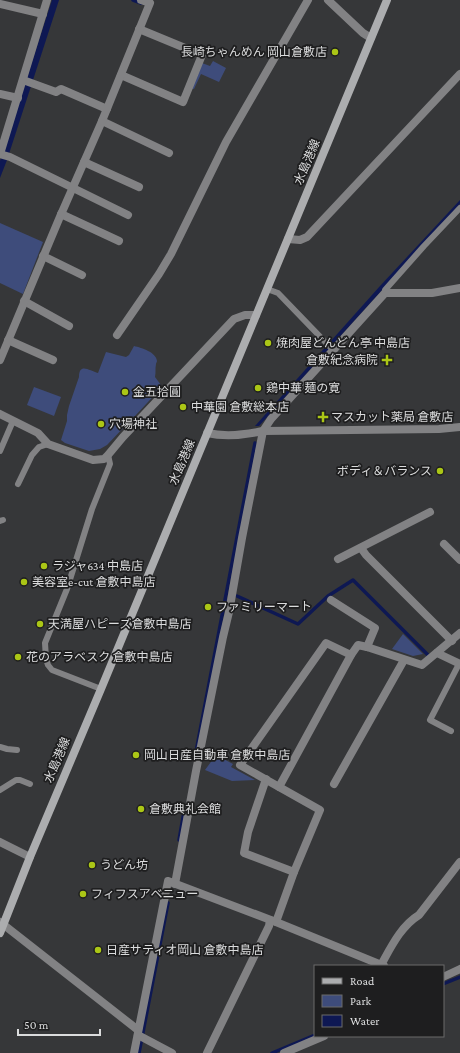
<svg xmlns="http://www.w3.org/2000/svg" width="460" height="1053" viewBox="0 0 460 1053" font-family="'Crimson Pro','Noto Sans JP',serif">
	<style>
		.green { fill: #3e4c7b }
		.water { fill: #0e1853 }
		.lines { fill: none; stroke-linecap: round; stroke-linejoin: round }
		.stream { stroke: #0e1853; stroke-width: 3.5 }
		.service { stroke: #828284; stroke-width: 6 }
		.minor { stroke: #828284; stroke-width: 8 }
		.secondary { stroke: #acadaf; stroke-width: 8 }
		.poi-dot { fill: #abc616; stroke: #1e1e1f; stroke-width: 1.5 }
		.labels { text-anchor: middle; stroke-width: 3.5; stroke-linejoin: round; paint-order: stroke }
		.poi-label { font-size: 12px; fill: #dbdcdd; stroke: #1e1e1f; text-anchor: start }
		.street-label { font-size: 12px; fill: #dbdcdd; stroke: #1e1e1f }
	</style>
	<rect width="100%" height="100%" fill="#363739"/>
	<g class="green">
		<path d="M213,61L226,68L219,82L201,74L194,89L190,88L202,63L210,66Z"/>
		<path d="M0,223L43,242L23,294L0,283Z"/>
		<path d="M134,346C142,348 156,352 157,361C157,362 156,363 156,364C155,369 156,372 155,377L161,385L160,389L135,416L132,417L126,425L107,445L100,449L89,451L65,443L61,440L67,421V415L69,406L79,377C79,362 90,371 98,373L106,352L126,357L129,355Z"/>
		<path d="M34,387L61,397L54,416L27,405Z"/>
		<path d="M403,634L423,654L413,656L392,649Z"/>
		<path d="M216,755L233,764L231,767L255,780L232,781L205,770Z"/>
	</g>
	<g class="water">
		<path d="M52,0H59L7,160L0,178V161Z"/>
		<path d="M460,200V204L259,426H255L380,286Z"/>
	</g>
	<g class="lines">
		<g class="stream">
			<path d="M133,0L141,3"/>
			<path d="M237,596L298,624L328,596L353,580L429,656"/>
			<path d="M195,757L255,443"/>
			<path d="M179,840L185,806"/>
			<path d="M443,984L460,977"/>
			<path d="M139,1053L168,903"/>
			<path d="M272,1053L315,1035"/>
		</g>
		<g class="service">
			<path d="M267,289L278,293L333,350"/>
			<path d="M385,293V290L424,246L460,208"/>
			<path d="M0,451L13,421"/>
			<path d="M18,484L32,455L39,447L48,444"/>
			<path d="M0,521L3,520"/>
			<path d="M101,689L52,670L48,665L46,659L45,643L67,589L92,509L110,464L108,455"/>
			<path d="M451,731L430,720L459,664"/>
			<path d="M0,747L7,749L17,750"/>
			<path d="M0,790L16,780H20L30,784"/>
		</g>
		<g class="minor">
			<path d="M328,0L363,33L371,38"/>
			<path d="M0,4L43,14"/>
			<path d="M121,75L183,102L202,55L139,29"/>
			<path d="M23,80L56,92L61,89L107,109"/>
			<path d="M0,94L18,98"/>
			<path d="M102,121L169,153"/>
			<path d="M0,154L47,0"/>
			<path d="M0,154L10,157L128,215"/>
			<path d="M84,162L139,187"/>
			<path d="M61,214L119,241"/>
			<path d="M288,239L300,240L307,237L460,74"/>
			<path d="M43,256L82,275"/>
			<path d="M24,301L69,326"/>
			<path d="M117,335L159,274L171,254L226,142L308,0"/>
			<path d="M8,340L53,360"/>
			<path d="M0,360L59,219L102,121L150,3L141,0"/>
			<path d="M0,414L38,433L48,444L93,460L104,459L108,455L123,437L234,319L245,315H256"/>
			<path d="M207,433C225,437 245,435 263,431L439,429L460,427"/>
			<path d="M444,544L460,560"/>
			<path d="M361,548L366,555L452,641"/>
			<path d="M338,559L430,512"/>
			<path d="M331,600L375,628L367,647"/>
			<path d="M437,653L460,664"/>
			<path d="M266,779L248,832L244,853L294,872"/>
			<path d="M334,784L404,660"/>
			<path d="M279,787L351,655L358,645L367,647L422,665L460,633"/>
			<path d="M0,842L30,857"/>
			<path d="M175,884L196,771L223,637L229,612L242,538L263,431L271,419L385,293H432L460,288"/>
			<path d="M0,922L138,1030"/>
			<path d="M276,922L294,872L320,810L240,765L326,643L351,655"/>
			<path d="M381,965C391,947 401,926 419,915L460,862"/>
			<path d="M443,977L460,969"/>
			<path d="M138,1035L172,1053"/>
			<path d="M134,1053L168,881L276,922L384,966"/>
			<path d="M207,1053L269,926L270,920"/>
			<path d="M284,1053L324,1036"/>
		</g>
		<path class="secondary" d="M0,933L30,857L101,689L387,0"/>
	</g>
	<g class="poi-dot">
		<circle cx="335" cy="52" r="4"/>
		<circle cx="268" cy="343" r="4"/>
		<path d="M385 354h4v4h4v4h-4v4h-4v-4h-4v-4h4z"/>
		<circle cx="258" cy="388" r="4"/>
		<circle cx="125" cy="392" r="4"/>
		<circle cx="183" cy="407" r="4"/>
		<path d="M321 411h4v4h4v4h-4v4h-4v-4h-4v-4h4z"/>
		<circle cx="101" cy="424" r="4"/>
		<circle cx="440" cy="471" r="4"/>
		<circle cx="44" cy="566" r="4"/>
		<circle cx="24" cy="582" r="4"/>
		<circle cx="208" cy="607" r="4"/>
		<circle cx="40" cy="624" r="4"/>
		<circle cx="18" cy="657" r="4"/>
		<circle cx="136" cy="755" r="4"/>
		<circle cx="141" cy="809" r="4"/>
		<circle cx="92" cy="865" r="4"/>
		<circle cx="83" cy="894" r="4"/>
		<circle cx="98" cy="950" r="4"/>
	</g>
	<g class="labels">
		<g class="poi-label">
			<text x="327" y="56" text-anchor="end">長崎ちゃんめん 岡山倉敷店</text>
			<text x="276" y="347">焼肉屋どんどん亭 中島店</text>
			<text x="378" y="364" text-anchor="end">倉敷紀念病院</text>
			<text x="266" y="392">鶏中華 麺の寛</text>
			<text x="133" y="396">金五拾圓</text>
			<text x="191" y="411">中華園 倉敷総本店</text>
			<text x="331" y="421">マスカット薬局 倉敷店</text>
			<text x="109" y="428">穴場神社</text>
			<text x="432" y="475" text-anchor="end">ボディ＆バランス</text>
			<text x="52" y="570">ラジャ634 中島店</text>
			<text x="32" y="586">美容室e-cut 倉敷中島店</text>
			<text x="216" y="611">ファミリーマート</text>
			<text x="48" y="628">天満屋ハピーズ倉敷中島店</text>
			<text x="26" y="661">花のアラベスク 倉敷中島店</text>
			<text x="144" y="759">岡山日産自動車 倉敷中島店</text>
			<text x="149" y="813">倉敷典礼会館</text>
			<text x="100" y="869">うどん坊</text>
			<text x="91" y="898">フィフスアベニュー</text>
			<text x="106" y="954">日産サティオ岡山 倉敷中島店</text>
		</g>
		<g class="street-label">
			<text transform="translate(307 162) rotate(-67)" y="4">水島港線</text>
			<text transform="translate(182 462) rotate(-67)" y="4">水島港線</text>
			<text transform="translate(57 760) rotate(-67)" y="4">水島港線</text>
		</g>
	</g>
	<rect x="314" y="965" width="130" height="72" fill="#1e1e1f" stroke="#6a6a6b"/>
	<rect x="322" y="978" width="20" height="6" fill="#acadaf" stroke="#6a6a6b"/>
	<text x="350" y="985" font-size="12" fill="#dbdcdd">Road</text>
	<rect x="322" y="995" width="20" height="12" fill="#3e4c7b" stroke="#6a6a6b"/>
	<text x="350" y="1005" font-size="12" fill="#dbdcdd">Park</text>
	<rect x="322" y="1015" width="20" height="12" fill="#0e1853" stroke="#6a6a6b"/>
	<text x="350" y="1025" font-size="12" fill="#dbdcdd">Water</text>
	<path d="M18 1029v6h82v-6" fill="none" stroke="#dbdcdd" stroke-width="2"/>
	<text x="24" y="1029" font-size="12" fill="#dbdcdd" stroke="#1e1e1f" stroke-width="3" paint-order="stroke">50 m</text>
</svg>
